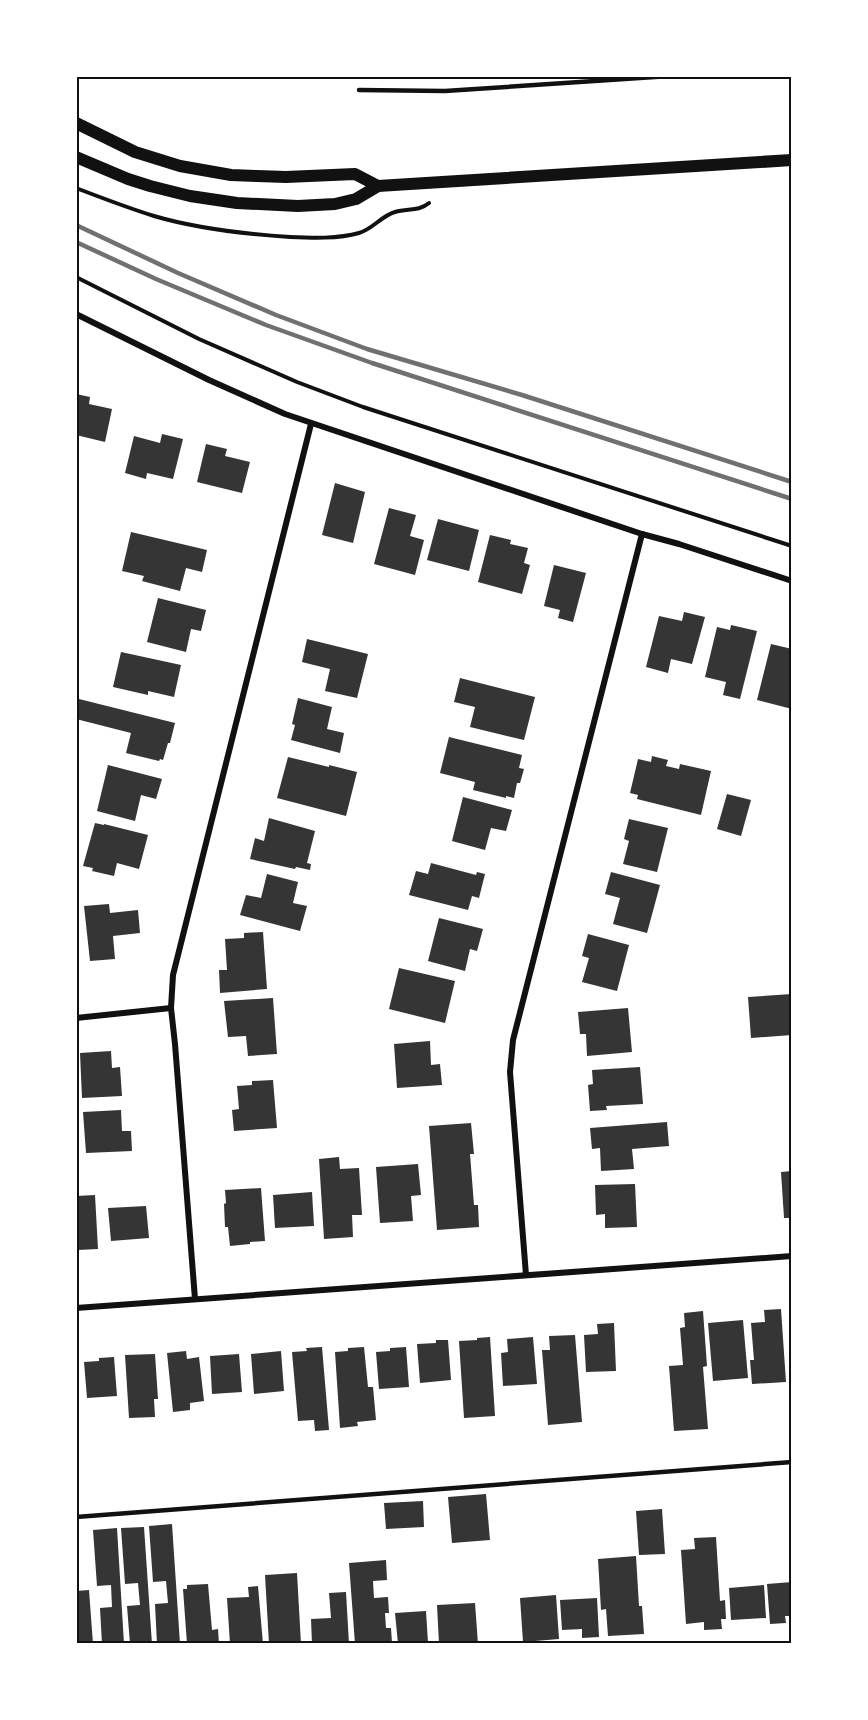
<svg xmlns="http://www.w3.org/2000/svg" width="868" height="1720" viewBox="0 0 868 1720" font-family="'Zilla Slab',serif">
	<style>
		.building { fill: #353535 }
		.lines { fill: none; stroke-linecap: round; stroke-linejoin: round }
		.path { stroke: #111; stroke-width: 4 }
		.service { stroke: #111; stroke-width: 4.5 }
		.minor { stroke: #111; stroke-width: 6 }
		.secondary { stroke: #111; stroke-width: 12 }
		.rail { stroke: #707070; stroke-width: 4.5 }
		.neatline { fill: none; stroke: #111; stroke-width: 2 }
	</style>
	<rect width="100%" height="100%" fill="#fff"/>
	<g class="building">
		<path d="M76,394L90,397L89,404L112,409L105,442L76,435Z"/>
		<path d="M162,434L183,439L173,479L147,473L146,479L125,473L134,436L160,443Z"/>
		<path d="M206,444L227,449L225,456L250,462L242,493L197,482Z"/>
		<path d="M335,483L365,492L353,543L322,535Z"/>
		<path d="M389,508L416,515L410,536L424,540L415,575L374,564Z"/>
		<path d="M438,519L479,530L469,571L427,560Z"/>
		<path d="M131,532L207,550L202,572L186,568L180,591L142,581L144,576L122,571Z"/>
		<path d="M490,535L511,540L510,544L528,548L524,563L530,565L522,594L478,582Z"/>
		<path d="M554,565L586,573L573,622L558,618L560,610L544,606Z"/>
		<path d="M158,598L206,610L201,631L191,629L186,652L147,642Z"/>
		<path d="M684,612L705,617L692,664L671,659L668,673L646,667L659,616L682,621Z"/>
		<path d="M731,625L757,631L740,699L723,695L726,682L705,677L717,627L730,630Z"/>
		<path d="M307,639L368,654L357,698L325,691L330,669L302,662Z"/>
		<path d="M771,644L792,649V709L757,700Z"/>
		<path d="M121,652L181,665L174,697L148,691V695L113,687Z"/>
		<path d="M460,678L535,697L524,740L470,727L475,707L454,702Z"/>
		<path d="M298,698L332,707L327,729L344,733L340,753L291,740L295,725L292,724Z"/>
		<path d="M79,699L175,723L170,743H168L163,760L160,759L159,761L126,753L131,733L76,719Z"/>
		<path d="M449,737L522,755L519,768L524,769L520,783H517L514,798L506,796V798L473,790L475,782L440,773Z"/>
		<path d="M652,756L668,760L666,766L679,769L680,764L711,771L701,815L637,799L638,795L630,793L638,759L651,762Z"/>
		<path d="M288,757L329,767V765L357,772L346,816L277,798Z"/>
		<path d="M108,765L162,779L156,799L141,795L135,821L97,811Z"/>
		<path d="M727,794L751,800L741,836L717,829Z"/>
		<path d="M463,797L512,810L506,831L491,828L485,850L452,841Z"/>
		<path d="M269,818L315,831L307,863L311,864L310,870L296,867L295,869L250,859L255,838L264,841Z"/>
		<path d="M629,819L668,828L657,872L623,864L629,841L624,839Z"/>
		<path d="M95,823L104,825V824L148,835L139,869L117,863L114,876L92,871L93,868L83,866Z"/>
		<path d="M431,863L476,875L477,872L485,874L479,898L472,896L468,910L409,895L416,871L428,874Z"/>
		<path d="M611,872L660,885L647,933L613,924L620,898L605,894Z"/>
		<path d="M267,874L298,882L293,903L307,906L300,931L240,915L246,895L261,898Z"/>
		<path d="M109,904L110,913L138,910L140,933L113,936L115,959L90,961L84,906Z"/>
		<path d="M439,918L483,929L477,951L470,949L465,971L428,961Z"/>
		<path d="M263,932L267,989L220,993L219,970H227L225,939L244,938V933Z"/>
		<path d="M588,934L629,945L617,991L582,982L589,958L582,956Z"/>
		<path d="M399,968L455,981L445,1023L389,1009Z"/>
		<path d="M792,994V1035L751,1038L748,997Z"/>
		<path d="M273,998L277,1054L248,1056L246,1036L228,1037L224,1001Z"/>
		<path d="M628,1008L632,1052L587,1056L586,1034H580L578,1012Z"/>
		<path d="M430,1041L431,1065L440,1064L442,1085L397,1088L394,1044Z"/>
		<path d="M111,1051L112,1068L120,1067L122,1096L82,1098L80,1053Z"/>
		<path d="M640,1067L643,1104L606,1106L607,1110L590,1111L588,1085L593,1084L592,1070Z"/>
		<path d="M273,1080L277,1128L234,1131L232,1110L239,1109L237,1086L252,1085V1081Z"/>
		<path d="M121,1110L122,1131H131L132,1151L86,1153L83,1112Z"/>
		<path d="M667,1122L669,1146L632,1149L634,1169L601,1171L600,1148L592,1149L590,1128Z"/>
		<path d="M471,1123L474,1154H470L474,1205H478L479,1227L437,1230L429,1126Z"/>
		<path d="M339,1157L340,1169L359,1168L362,1215H352L353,1237L324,1239L319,1159Z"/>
		<path d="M418,1164L421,1195L411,1196L413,1221L380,1223L376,1167Z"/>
		<path d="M792,1171V1218H784L781,1172Z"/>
		<path d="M635,1184L637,1227L605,1228V1214L596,1215L595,1185Z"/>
		<path d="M261,1188L265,1241L250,1242V1244L230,1246L228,1227H225L224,1204L226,1203L225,1190Z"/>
		<path d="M312,1192L314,1226L275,1228L273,1195Z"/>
		<path d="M95,1195L98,1249L78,1250L76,1230V1196Z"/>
		<path d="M146,1206L149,1238L111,1241L108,1208Z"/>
		<path d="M781,1309L786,1382L752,1384L750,1360H754L751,1323L765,1322L764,1310Z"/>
		<path d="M703,1311L707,1366L703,1367L708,1429L674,1431L669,1366L683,1365L680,1328L685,1327L684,1313Z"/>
		<path d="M743,1320L748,1378L713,1381L708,1323Z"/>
		<path d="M614,1323L616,1371L586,1372L584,1335L598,1334L597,1324Z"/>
		<path d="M575,1335L582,1422L548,1425L542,1350H550L549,1336Z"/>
		<path d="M490,1337L495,1416L464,1418L459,1341L477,1340V1338Z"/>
		<path d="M533,1337L537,1384L503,1386L501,1353L508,1352L507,1339Z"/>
		<path d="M436,1340H448L451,1380L420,1383L417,1344L436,1343Z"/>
		<path d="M322,1347L329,1430L315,1431L314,1420L298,1421L292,1352L307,1351L306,1348Z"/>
		<path d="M364,1347L368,1387H373L376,1420L357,1422L358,1426L340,1428L335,1352L348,1351V1348Z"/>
		<path d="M406,1347L409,1387L379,1389L376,1352L390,1351V1348Z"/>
		<path d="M186,1351L187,1359L199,1357L204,1401L190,1403V1410L173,1412L167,1353Z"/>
		<path d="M281,1351L284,1391L254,1394L251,1354Z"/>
		<path d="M155,1354L158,1399H154L155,1417L129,1418L125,1355Z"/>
		<path d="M239,1354L242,1392L212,1394L210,1356Z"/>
		<path d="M114,1357L117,1396L87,1398L84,1362L99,1361V1358Z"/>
		<path d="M486,1494L490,1540L452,1543L448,1497Z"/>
		<path d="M423,1501L424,1527L386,1529L384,1503Z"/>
		<path d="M662,1509L665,1554L639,1555L636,1511Z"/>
		<path d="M172,1524L180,1644H157L155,1604L168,1603L166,1581L153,1582L149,1526Z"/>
		<path d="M144,1527L152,1644H130L127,1606L140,1605L138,1583L125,1584L121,1528Z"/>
		<path d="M117,1528L124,1644H102L100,1608L112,1607L111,1585L97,1586L93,1530Z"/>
		<path d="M716,1537L720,1601L725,1600L726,1619H721L722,1629L704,1630V1622L686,1624L681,1550L695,1549L694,1538Z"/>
		<path d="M636,1556L639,1606H642L644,1634L608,1636L606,1609L601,1610L598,1559Z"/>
		<path d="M386,1560L387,1580L373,1581L374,1598L388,1597L389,1613H385L386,1628H391L392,1643L355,1644L349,1563Z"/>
		<path d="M297,1573L301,1644H269L265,1575Z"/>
		<path d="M792,1582V1616H785L786,1623L770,1624L767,1584Z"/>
		<path d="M208,1584L212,1630L218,1629L219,1644H187L183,1589H187V1585Z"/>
		<path d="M764,1585L766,1618L731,1620L729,1588Z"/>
		<path d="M258,1586L263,1644H230L227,1598L249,1597L248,1587Z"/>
		<path d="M89,1590L93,1644H76V1591Z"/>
		<path d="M346,1592L349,1644H312L311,1619L331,1618L329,1593Z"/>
		<path d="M556,1595L559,1639L523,1642L520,1598Z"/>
		<path d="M597,1598L599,1637L582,1638V1629L562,1630L560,1600Z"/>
		<path d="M475,1603L478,1644H439L437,1605Z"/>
		<path d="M426,1611L428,1643L398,1644L395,1613Z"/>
	</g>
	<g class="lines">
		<g class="path">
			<path d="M76,188C102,198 128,208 154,216C198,229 245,234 290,237C312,238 338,239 359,233C373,229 381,216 395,212C408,208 418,212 429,203"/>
			<path d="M76,277L199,339L297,382L363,407L792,546"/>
		</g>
		<g class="service">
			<path d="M359,90L445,91L670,76"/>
			<path d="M76,1517L792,1462"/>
		</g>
		<g class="minor">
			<path d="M76,314L209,380L285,414L642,534L679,544L792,581"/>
			<path d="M76,1018L171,1008"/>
			<path d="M526,1275L510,1072L513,1040L642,534"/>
			<path d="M195,1299L175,1044L171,1008L173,975L311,424"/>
			<path d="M76,1308L792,1256"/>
		</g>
		<g class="secondary">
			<path d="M76,123L135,152L180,166L231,175L257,176L286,177L355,174L378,186"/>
			<path d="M76,157L128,179L150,186L190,196L237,203L298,206L335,204L356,199L378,186L792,160"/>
		</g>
		<g class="rail">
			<path d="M76,225L178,273L276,315L367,349L522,395L792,482"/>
			<path d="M76,242L156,279L266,325L372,363L792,499"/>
		</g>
	</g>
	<rect width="868" height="1720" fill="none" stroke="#ffffff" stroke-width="156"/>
	<rect x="78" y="78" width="712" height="1564" class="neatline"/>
</svg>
